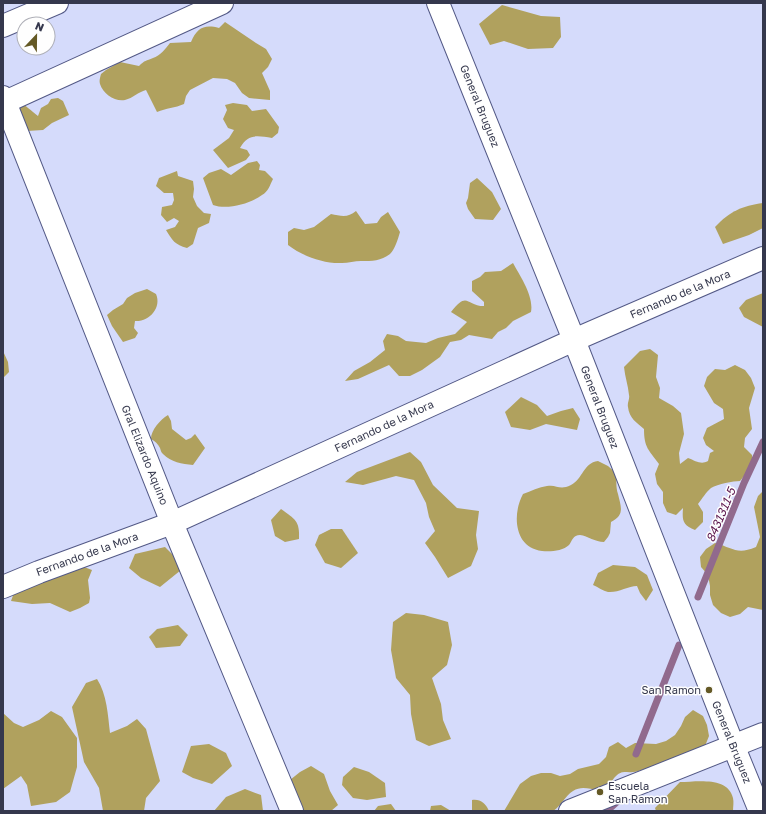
<svg xmlns="http://www.w3.org/2000/svg" width="766" height="814" viewBox="0 0 766 814" font-family="'Golos Text',sans-serif">
	<style>
		.forest { fill: #b0a15e }
		.lines { fill: none; stroke-linecap: round; stroke-linejoin: round }
		.stream { stroke: #916a8d; stroke-width: 7 }
		.minor-casing { stroke: #535986; stroke-width: 24 }
		.minor { stroke: #fff; stroke-width: 22 }
		.poi-dot { fill: #645925; stroke: #fefefe; stroke-width: 1.5 }
		.labels { text-anchor: middle; stroke-width: 3; stroke-linejoin: round; paint-order: stroke }
		.street-label { font-size: 11px; fill: #35384d; stroke: #fefefe }
		.poi-label { font-size: 11px; fill: #35384d; stroke: #fefefe; text-anchor: end }
		.water-label { font-size: 12px; font-style: italic; fill: #5d184f; stroke: #fefefe }
	</style>
	<rect width="100%" height="100%" fill="#d5dbfb"/>
	<g class="forest">
		<path d="M502,5L541,16L560,17L561,37L553,48L528,49L504,41L490,45L479,24Z"/>
		<path d="M225,22L256,43L266,49L272,59L268,67L262,73L270,91V100L249,98L242,93L235,83L227,79L213,78L190,90L186,96L184,104C175,108 166,108 157,112L146,90C138,92 133,98 125,100C115,102 103,94 100,84C99,81 100,78 101,74L106,70L120,62L139,66C145,60 146,61 153,58C160,56 166,48 170,43L191,42C197,28 204,24 219,28Z"/>
		<path d="M58,98L63,101L69,115L52,123L43,130L27,131L15,109L18,101C26,105 31,111 38,116L41,108L48,104L51,99Z"/>
		<path d="M233,103L247,105L252,111L266,109L279,127L278,133L272,138C258,136 248,133 240,148L247,150L250,155L246,160L228,168L213,150L229,138L234,130L228,128L223,119L227,110L225,105Z"/>
		<path d="M257,161L260,165L259,170L265,171L273,179C270,185 268,192 262,195C250,204 227,210 213,205L203,178L209,173L221,169L231,175L248,163Z"/>
		<path d="M177,171L178,176L193,181L194,189L193,197L197,206L204,213L211,214L209,223L198,228L193,244L187,248C175,245 172,240 166,230L175,227L179,221L174,218L167,222L161,215L162,207L172,205L174,200L173,193H164L156,186L159,178Z"/>
		<path d="M477,178L492,192L501,209L493,220L475,219L468,209L466,203L468,198L470,183Z"/>
		<path d="M763,203V228L749,235L723,244L715,227C730,211 742,206 763,203Z"/>
		<path d="M356,211L365,224L377,223L381,217L388,212L400,232C398,239 395,249 390,254C381,261 372,261 361,261C355,261 348,263 342,263C324,264 302,256 288,245V232L294,228L304,230L314,227L331,214C341,216 348,218 356,211Z"/>
		<path d="M513,263C520,276 534,296 531,312L513,321L506,328L498,332L492,339L469,335L461,340L450,342L440,357L422,370L410,376H399L389,365L358,379L345,381L354,371L370,362L385,350L383,341L387,334L398,336L406,341L426,343L438,338L455,334L467,322L451,312C468,290 466,306 484,306V302L472,291V281L480,277L485,272L501,271Z"/>
		<path d="M147,289L156,294C162,308 149,322 135,321L134,328L138,333L135,338L123,342L112,326L107,315L113,310L123,304L127,298L135,293Z"/>
		<path d="M763,293V327L744,317L739,308L746,300Z"/>
		<path d="M3,344V351L8,362L9,372L3,378Z"/>
		<path d="M650,349L658,355L656,377L660,388L659,398L673,406L681,413L684,434L679,453L680,464L688,458C696,461 701,465 708,461L710,453L714,451L706,445L703,438L707,428L724,419L723,409L714,403L704,386L707,377L715,369L725,370L735,365L745,370L751,378L755,388L749,408L752,429L745,438L744,447L752,455L753,465L740,481C733,481 718,484 711,488C706,492 702,499 698,504L703,512V522L695,530C683,525 682,521 683,508L676,515L667,512L663,503V492L657,484L655,474L659,464C649,450 644,448 644,429C637,423 629,418 628,407C627,403 630,399 629,395C628,385 625,377 624,367L640,351Z"/>
		<path d="M521,397L537,405L547,416L561,411L573,408L580,419L577,430L546,424L530,430L511,427L505,412Z"/>
		<path d="M168,415L171,421L172,429L186,440L191,438L195,434L205,448L193,465C182,464 171,462 163,454C161,452 161,451 160,448C158,444 155,441 151,439C151,430 160,420 168,415Z"/>
		<path d="M410,452L421,462L433,485L457,508L479,511L476,535L478,549L471,566L448,578L435,557L425,543L435,531L429,517L426,503L414,480L396,476L363,485L345,482L357,472Z"/>
		<path d="M598,461L608,466L617,474C616,481 616,488 618,494C621,507 625,515 611,522L610,533L608,537L604,542C595,542 588,536 580,535C573,535 572,541 569,545C563,551 550,552 542,551C514,548 512,514 523,494C531,491 539,487 547,486C557,484 559,491 571,485C583,479 583,463 598,461Z"/>
		<path d="M763,491V610L748,607L740,614L730,617L721,613L713,605L710,595V586L708,575L701,567L700,557L706,549L715,543C733,548 737,555 756,547L760,537L754,507L758,496Z"/>
		<path d="M281,509C295,519 300,521 299,539L285,542L275,536L271,520Z"/>
		<path d="M331,529H342L358,553L341,568L325,563L315,545L319,535Z"/>
		<path d="M165,547L174,556L181,570L160,587L141,578L129,568L135,554Z"/>
		<path d="M71,562L92,570L88,580L90,598L89,603L80,608L70,612L50,603L32,604L11,601L15,590Z"/>
		<path d="M613,565L635,567L647,575L653,590L646,601L640,593L637,586C628,586 618,593 608,592C603,591 598,587 593,585L598,573Z"/>
		<path d="M406,613L424,615L448,622L452,645L447,665L432,678L441,704L443,720L451,739L429,746L416,740L411,714L410,695L396,678L391,650L393,622Z"/>
		<path d="M178,625L188,635L180,646L156,648L149,637L157,629Z"/>
		<path d="M97,679C107,694 108,716 110,733L127,726L137,719L146,729L160,781L146,798L144,811H103L99,788L84,762L72,707L86,683Z"/>
		<path d="M693,710L703,716L707,725L709,736L705,746L654,771C640,767 644,771 633,772C625,773 623,770 616,776C611,781 610,786 603,789C593,792 584,784 573,791C565,796 561,806 553,811H504L520,784L531,776L541,773H551L560,776L570,774L578,769L599,764L606,757L609,747L618,742L626,748L635,743L656,744L666,741L675,735L681,726L685,717Z"/>
		<path d="M51,711L62,717L77,738V767L70,792L56,802L31,806L27,785L21,776L3,789V713L14,723L23,727L39,720Z"/>
		<path d="M209,744L226,753L232,766L212,784L193,778L182,772L191,746Z"/>
		<path d="M311,766L324,774L330,791L338,805L331,811H302L290,780L300,772Z"/>
		<path d="M354,767L369,772L385,783L386,797L367,800L353,798L342,785L343,777Z"/>
		<path d="M680,782C696,782 728,776 733,798C734,802 733,807 733,811H656L655,808Z"/>
		<path d="M245,789L261,795L263,811H214L226,797Z"/>
		<path d="M472,800C481,799 485,803 489,811H472Z"/>
		<path d="M391,804L396,811H374L378,806Z"/>
		<path d="M441,805L451,811H430L431,806Z"/>
	</g>
	<g class="lines">
		<g class="stream">
			<path d="M698,597L744,483L763,442"/>
			<path d="M636,754L679,645"/>
			<path d="M607,811L617,802"/>
		</g>
		<defs>
			<g id="minor">
				<path d="M438,3L574,340L733,745L760,811"/>
				<path d="M3,26L57,3"/>
				<path d="M3,97L172,523L292,811"/>
				<path d="M3,103L222,3"/>
				<path d="M3,587L39,572L172,523L574,340L763,258"/>
				<path d="M570,811L763,734"/>
			</g>
		</defs>
		<use href="#minor" class="minor-casing"/>
		<use href="#minor" class="minor"/>
	</g>
	<g class="poi-dot">
		<circle cx="709" cy="690" r="4"/>
		<circle cx="600" cy="792" r="4"/>
	</g>
	<g class="labels">
		<g class="street-label">
			<text transform="translate(480 106) rotate(68)" y="4">General Bruguez</text>
			<text transform="translate(680 294) rotate(-23)" y="4">Fernando de la Mora</text>
			<text transform="translate(600 407) rotate(69)" y="4">General Bruguez</text>
			<text transform="translate(384 426) rotate(-25)" y="4">Fernando de la Mora</text>
			<text transform="translate(145 455) rotate(68)" y="4">Gral Elizardo Aquino</text>
			<text transform="translate(87 554) rotate(-20)" y="4">Fernando de la Mora</text>
			<text transform="translate(732 742) rotate(68)" y="4">General Bruguez</text>
		</g>
		<g class="poi-label">
			<text x="701" y="694">San Ramon</text>
			<text x="608" y="790" text-anchor="start">Escuela<tspan x="608" dy="13">San Ramon</tspan></text>
		</g>
		<g class="water-label">
			<text transform="translate(721 515) rotate(-67)" y="4">8431311-5</text>
		</g>
	</g>
	<rect width="766" height="814" fill="none" stroke="#35384d" stroke-width="8"/>
	<g transform="translate(36 36) rotate(22)"><circle r="19" fill="#fefefe" stroke="#aeafb7"/>
	<path d="M0-3L7 15L0 10L-7 15Z" fill="#645925"/>
	<text y="-6" font-size="11" font-weight="bold" text-anchor="middle" fill="#35384d">N</text>
	</g>
</svg>
